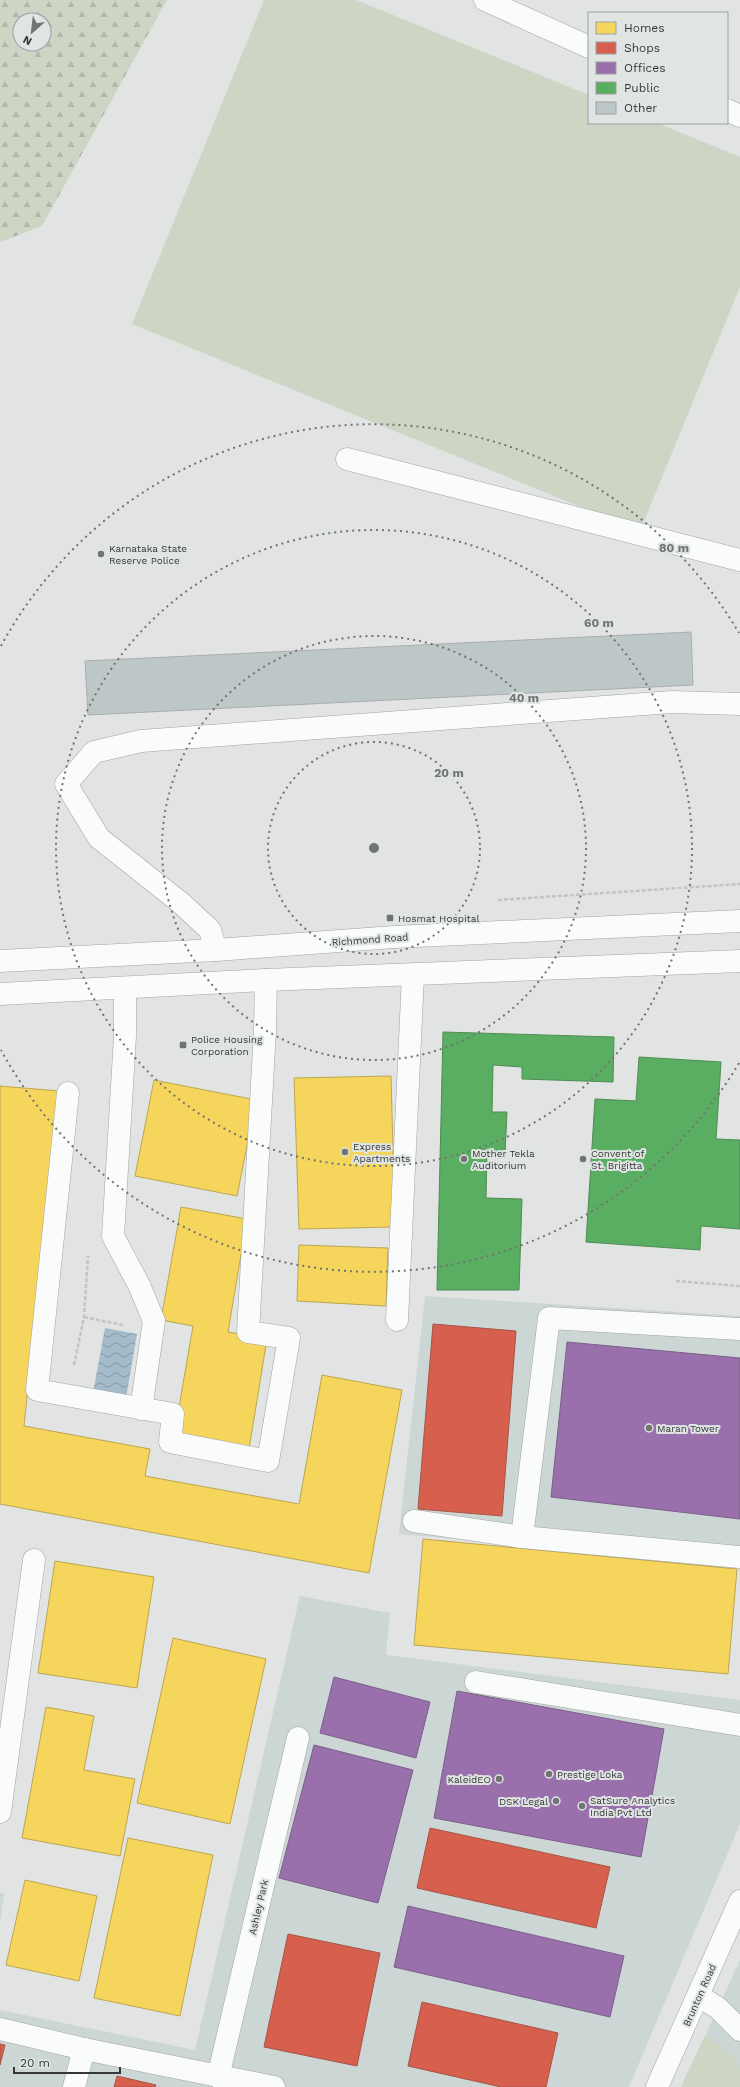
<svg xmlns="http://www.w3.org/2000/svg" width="740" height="2087" viewBox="0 0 740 2087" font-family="'Work Sans',sans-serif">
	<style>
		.built { fill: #ccd6d4 }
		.green { fill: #cdd5c5 }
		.forest { fill: url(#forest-firs); fill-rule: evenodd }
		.water { fill: url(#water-waves) }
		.homes { fill: #f6d55c; stroke: #bca651 }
		.shops { fill: #d6604d; stroke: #a65446 }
		.offices { fill: #9970ab; stroke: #7b5f88 }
		.public { fill: #5aae61; stroke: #4f8b54 }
		.building { fill: #bdc7c8; stroke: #abadad }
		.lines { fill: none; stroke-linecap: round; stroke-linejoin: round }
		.minor-casing { stroke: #a2a4a3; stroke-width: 23 }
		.major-casing { stroke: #a2a4a3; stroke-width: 23 }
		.path { stroke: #c3c4c4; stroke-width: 2.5; stroke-dasharray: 4 2; stroke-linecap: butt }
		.minor { stroke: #fafbfb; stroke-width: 22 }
		.major { stroke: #fafbfb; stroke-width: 22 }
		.ring { fill: none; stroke: #717473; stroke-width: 2; stroke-dasharray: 2 4 }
		.poi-dot { fill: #717473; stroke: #e0e5e4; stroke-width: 1.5 }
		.labels { text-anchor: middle; stroke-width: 4; stroke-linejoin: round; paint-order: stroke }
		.poi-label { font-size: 10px; fill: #353837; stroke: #e0e5e4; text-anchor: start }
		.street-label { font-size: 10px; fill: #353837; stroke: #e0e5e4 }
		.centre { fill: #717473; stroke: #e0e5e4; stroke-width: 2 }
		.ring-label { font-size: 12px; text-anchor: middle; font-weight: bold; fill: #717473; stroke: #e0e5e4; stroke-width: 4; stroke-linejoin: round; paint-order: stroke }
	</style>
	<defs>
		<pattern id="forest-firs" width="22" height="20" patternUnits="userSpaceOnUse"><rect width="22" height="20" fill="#cdd5c5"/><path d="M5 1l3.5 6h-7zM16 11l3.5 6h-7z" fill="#b1b8aa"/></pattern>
		<pattern id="water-waves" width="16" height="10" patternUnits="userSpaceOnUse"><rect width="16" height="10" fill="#a3bbca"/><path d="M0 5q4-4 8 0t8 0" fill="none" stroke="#8699a5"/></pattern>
	</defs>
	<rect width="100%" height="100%" fill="#e1e4e3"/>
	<g class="built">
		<path d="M425,1296L740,1316V1564L399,1534Z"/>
		<path d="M300,1596L390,1613L386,1655L740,1700V1824L629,2087H0V2010L195,2050Z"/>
		<path d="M0,1893L4,1894L0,1923Z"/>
		<path d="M740,1960V2087H681L705,2036Z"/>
	</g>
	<g class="green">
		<path d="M264,0H356L589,95V123H657L740,157V287L640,531L132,324Z"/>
		<path d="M705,2036C715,2042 737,2055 740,2068C740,2073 740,2081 740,2087H681Z"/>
	</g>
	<path class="forest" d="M0,0H167L42,226L0,242ZM20,20H44V44H20Z"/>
	<path class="water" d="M105,1328L137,1334L125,1404L92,1398Z"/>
	<g class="homes">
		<path d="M391,1076L395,1227L299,1229L294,1078Z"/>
		<path d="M154,1080L256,1100L237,1196L135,1176Z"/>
		<path d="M0,1086L59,1091L24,1426L150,1449L145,1476L299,1504L322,1375L402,1390L369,1573L0,1504Z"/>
		<path d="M181,1207L247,1219L228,1332L267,1339L249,1449L174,1436L193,1326L161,1320Z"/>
		<path d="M299,1245L388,1248L386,1306L297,1301Z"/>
		<path d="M423,1539L737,1569L728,1674L414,1645Z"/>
		<path d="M55,1561L154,1577L137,1688L38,1673Z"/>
		<path d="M173,1638L266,1659L230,1824L137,1803Z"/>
		<path d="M46,1707L94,1716L84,1770L135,1779L120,1856L22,1838Z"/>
		<path d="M128,1838L213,1855L180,2016L94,1998Z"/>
		<path d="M25,1880L97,1896L79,1981L6,1965Z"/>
	</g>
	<g class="shops">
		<path d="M433,1324L516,1331L502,1516L418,1509Z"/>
		<path d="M430,1828L610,1867L596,1928L417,1888Z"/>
		<path d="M288,1934L380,1953L357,2066L264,2047Z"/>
		<path d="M422,2002L558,2033L546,2087H501L408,2066Z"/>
		<path d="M0,2044L5,2045L0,2065Z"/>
		<path d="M117,2076L156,2085L155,2087H114Z"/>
	</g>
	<g class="offices">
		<path d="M567,1342L740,1358V1519L551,1497Z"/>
		<path d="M334,1677L430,1702L416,1758L320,1733Z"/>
		<path d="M457,1691L664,1729L641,1857L434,1818Z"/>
		<path d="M314,1745L413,1770L378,1903L279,1878Z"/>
		<path d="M408,1906L624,1956L610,2017L394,1967Z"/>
	</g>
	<g class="public">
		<path d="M443,1032L614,1037L613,1082L522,1079V1067L493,1065L492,1112H507L505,1154L487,1153L486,1198L522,1199L519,1290H437Z"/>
		<path d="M639,1057L721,1062L716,1139L740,1140V1229L701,1226L700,1250L586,1242L595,1099L636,1101Z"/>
	</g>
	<path class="building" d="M691,632L693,685L88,715L85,661Z"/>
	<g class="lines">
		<defs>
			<g id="minor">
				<path d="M485,0L589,47"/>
				<path d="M727,110L740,116"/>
				<path d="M347,459L740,560"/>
				<path d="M216,950L210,930L181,903L99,838L66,784L94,752L141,741L672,702L740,704"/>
				<path d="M125,988V1036L113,1236L139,1285L154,1321L141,1409"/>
				<path d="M68,1093L37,1390L173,1414L170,1442L268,1461L289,1338L248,1332L265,1030L266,980"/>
				<path d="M397,1320L413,975"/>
				<path d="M414,1521L522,1537L740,1557"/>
				<path d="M522,1537L549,1318L740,1329"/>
				<path d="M476,1682L740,1725"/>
				<path d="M0,1812L34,1560"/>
				<path d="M699,1996L718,2008L740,2030"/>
				<path d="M0,2029L84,2049L274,2087"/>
				<path d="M218,2077L298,1738"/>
				<path d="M74,2087L84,2049"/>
				<path d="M657,2087L740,1901"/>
			</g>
			<g id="major">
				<path d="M0,961L216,950L394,937L740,921"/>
				<path d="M0,994L266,980L740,961"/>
			</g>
		</defs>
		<use href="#minor" class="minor-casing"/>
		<use href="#major" class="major-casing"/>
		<g class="path">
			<path d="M498,900L740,884"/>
			<path d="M676,1281L740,1286"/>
			<path d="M84,1317L123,1325"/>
			<path d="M74,1365L84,1317L88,1256"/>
		</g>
		<use href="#minor" class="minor"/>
		<use href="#major" class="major"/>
	</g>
	<g class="ring">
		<circle cx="374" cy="848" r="106"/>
		<circle cx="374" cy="848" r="212"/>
		<circle cx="374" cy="848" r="318"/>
		<path d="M739 1063A424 424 0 0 1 1 1050M1 646A424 424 0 0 1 739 633"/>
	</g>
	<g class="poi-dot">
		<circle cx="101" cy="554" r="4"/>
		<rect x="386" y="914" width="8" height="8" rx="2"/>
		<rect x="179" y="1041" width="8" height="8" rx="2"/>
		<circle cx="345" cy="1152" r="4"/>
		<circle cx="464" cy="1159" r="4"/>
		<circle cx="583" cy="1159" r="4"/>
		<circle cx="649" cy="1428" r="4"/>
		<circle cx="549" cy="1774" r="4"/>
		<circle cx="499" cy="1779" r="4"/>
		<circle cx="556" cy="1801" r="4"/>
		<circle cx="582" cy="1806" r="4"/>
	</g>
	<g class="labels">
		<g class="poi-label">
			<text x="109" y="552">Karnataka State<tspan x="109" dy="12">Reserve Police</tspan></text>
			<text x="398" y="922">Hosmat Hospital</text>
			<text x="191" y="1043">Police Housing<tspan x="191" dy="12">Corporation</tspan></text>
			<text x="353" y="1150">Express<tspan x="353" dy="12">Apartments</tspan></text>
			<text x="472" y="1157">Mother Tekla<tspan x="472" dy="12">Auditorium</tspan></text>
			<text x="591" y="1157">Convent of<tspan x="591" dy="12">St. Brigitta</tspan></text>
			<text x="657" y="1432">Maran Tower</text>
			<text x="557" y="1778">Prestige Loka</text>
			<text x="491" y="1783" text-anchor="end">KaleidEO</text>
			<text x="590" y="1804">SatSure Analytics<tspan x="590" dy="12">India Pvt Ltd</tspan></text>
			<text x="548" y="1805" text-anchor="end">DSK Legal</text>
		</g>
		<g class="street-label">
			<text transform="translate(370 939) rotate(-4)" y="4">Richmond Road</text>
			<text transform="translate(258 1907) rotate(-77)" y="4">Ashley Park</text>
			<text transform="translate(699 1995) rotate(-66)" y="4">Brunton Road</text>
		</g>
	</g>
	<circle cx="374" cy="848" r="6" class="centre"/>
	<g class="ring-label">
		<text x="674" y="552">80 m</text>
		<text x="599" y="627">60 m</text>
		<text x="524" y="702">40 m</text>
		<text x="449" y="777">20 m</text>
	</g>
	<rect x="588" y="12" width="140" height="112" fill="#e0e5e4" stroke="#9ca09f"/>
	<rect x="596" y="22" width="20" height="12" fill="#f6d55c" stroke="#9ca09f"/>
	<text x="624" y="32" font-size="12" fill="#353837">Homes</text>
	<rect x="596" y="42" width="20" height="12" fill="#d6604d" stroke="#9ca09f"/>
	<text x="624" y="52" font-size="12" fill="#353837">Shops</text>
	<rect x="596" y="62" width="20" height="12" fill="#9970ab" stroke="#9ca09f"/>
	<text x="624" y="72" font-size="12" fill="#353837">Offices</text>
	<rect x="596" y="82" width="20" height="12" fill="#5aae61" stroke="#9ca09f"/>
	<text x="624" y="92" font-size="12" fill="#353837">Public</text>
	<rect x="596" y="102" width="20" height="12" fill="#bdc7c8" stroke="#9ca09f"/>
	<text x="624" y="112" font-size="12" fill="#353837">Other</text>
	<g transform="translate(32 32) rotate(208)"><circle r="19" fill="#e0e5e4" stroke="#9ca09f"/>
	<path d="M0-3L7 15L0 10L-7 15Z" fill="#717473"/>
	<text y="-6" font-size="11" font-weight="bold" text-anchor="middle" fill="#353837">N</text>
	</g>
	<path d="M14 2067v6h106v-6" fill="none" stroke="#353837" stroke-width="2"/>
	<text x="20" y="2067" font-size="12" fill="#353837" stroke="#e0e5e4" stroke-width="3" paint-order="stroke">20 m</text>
</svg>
